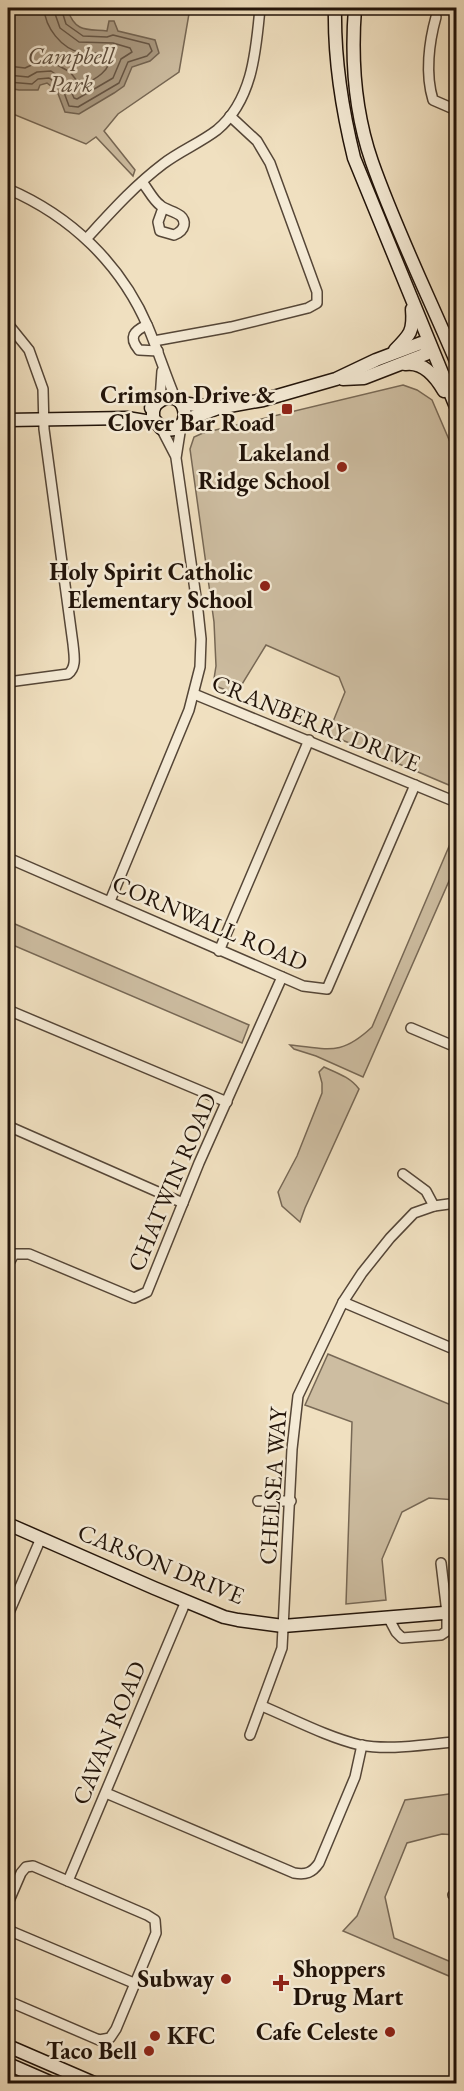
<svg xmlns="http://www.w3.org/2000/svg" width="464" height="2091" viewBox="0 0 464 2091" font-family="'EB Garamond',serif">
	<style>
		.green { fill: #cdbda1; stroke: #776855; stroke-width: 1.5 }
		.water { fill: #aa9a82; stroke: #736452; stroke-width: 1.5 }
		.lines { fill: none; stroke-linecap: round; stroke-linejoin: round }
		.shore { stroke: #665646; stroke-width: 1.5 }
		.street-casing { stroke: #554637; stroke-width: 12 }
		.secondary-casing { stroke: #211309; stroke-width: 15 }
		.street { stroke: #f5ebd6; stroke-width: 9 }
		.secondary { stroke: #f5ebd6; stroke-width: 12 }
		.poi-dot { fill: #8f2418; stroke: #f5ebd6; stroke-width: 2 }
		.labels { text-anchor: middle; stroke-width: 5; stroke-linejoin: round; paint-order: stroke }
		.park-label { font-size: 24px; font-style: italic; fill: #5d4e3e; stroke: #f5ebd6 }
		.poi-label { font-size: 24px; font-weight: bold; fill: #211309; stroke: #f5ebd6; text-anchor: end }
		.street-label { font-size: 24px; fill: #211309; stroke: #f5ebd6 }
	</style>
	<rect width="100%" height="100%" fill="#f0e0c0"/>
	<filter id="stains"><feTurbulence type="fractalNoise" baseFrequency=".00333" numOctaves="4"/><feColorMatrix values="0 0 0 0 .2 0 0 0 0 .09 0 0 0 0 .02 0 0 0 .5 -.17"/></filter>
	<radialGradient id="worn" r=".72"><stop offset=".6" stop-color="#630" stop-opacity="0"/><stop offset="1" stop-color="#630" stop-opacity=".3"/></radialGradient>
	<g class="green">
		<path d="M8,8H190L179,72L118,114L104,131L135,170L133,176L96,137L86,144L8,112Z"/>
		<path d="M403,385L417,390L432,400L456,456V788L328,734L345,692L339,677L266,645L236,694L213,685L216,666L214,622L190,449L194,437L203,433Z"/>
		<path d="M456,830V865L363,1077L316,1056L294,1049L290,1045C330,1049 341,1056 372,1027Z"/>
		<path d="M8,921L249,1025L242,1043L8,943Z"/>
		<path d="M324,1067C337,1073 350,1077 359,1089L305,1208L300,1222L282,1206L278,1192L297,1156L322,1093V1083L319,1072Z"/>
		<path d="M328,1354L456,1407V1500L429,1498L402,1512L382,1559L386,1600L346,1604L352,1422L305,1405Z"/>
		<path d="M449,1794H456V1835L442,1834L407,1843L385,1897L394,1938L456,1964V1979L343,1931L357,1916L405,1800Z"/>
	</g>
	<path class="water" d="M8,8H61L68,10C75,33 88,29 107,31L109,21H114L118,31L155,40L159,53L150,61L132,67L124,86L114,93L79,114L65,112L57,91L47,83L40,85L38,90H19L8,88Z"/>
	<g class="lines">
		<g class="shore">
			<path d="M8,66L25,68L36,63L52,62L70,72L81,86C96,79 111,71 111,54C102,52 91,54 82,53C61,49 45,27 44,8"/>
			<path d="M8,75L28,77L37,72L51,71L67,82L74,98L77,99L113,78L121,59L132,52L130,48L113,43L79,42L60,28L53,8"/>
			<path d="M8,82L32,84L38,79L49,78L62,87L69,106L78,107L119,83L128,62L147,56L152,51L149,44L113,35L107,37L83,36L66,24L61,8"/>
		</g>
		<defs>
			<g id="street">
				<path d="M436,17C429,42 425,74 433,100L456,110"/>
				<path d="M142,182C148,189 153,200 160,205C167,212 186,212 184,225C183,230 179,233 174,235L160,231L158,222L163,208"/>
				<path d="M8,189C71,216 121,264 148,327C158,351 166,376 176,400"/>
				<path d="M87,238C111,212 134,186 163,164C180,151 200,143 217,130C253,100 256,50 260,8"/>
				<path d="M8,324L29,350L43,389L44,429L73,644C74,655 77,667 68,674L8,682"/>
				<path d="M147,325C134,331 128,337 139,350L158,351"/>
				<path d="M154,341L231,327L308,308L317,303V292L270,163L257,141L230,116"/>
				<path d="M160,400L162,371"/>
				<path d="M161,428L175,455"/>
				<path d="M194,694L456,802"/>
				<path d="M8,858L303,986L327,989L415,785"/>
				<path d="M110,901L189,710L200,667L201,639L198,611L176,458L181,426"/>
				<path d="M219,951L309,740"/>
				<path d="M8,1010L227,1102"/>
				<path d="M411,1028L456,1047"/>
				<path d="M8,1126L183,1203"/>
				<path d="M403,1174L426,1191L434,1206"/>
				<path d="M8,1265L14,1254H29L134,1298L147,1292L199,1163L282,977"/>
				<path d="M343,1302L456,1350"/>
				<path d="M258,1501H291"/>
				<path d="M8,1615L41,1538"/>
				<path d="M388,1617L396,1632L402,1638L441,1635L447,1631V1613L441,1563"/>
				<path d="M262,1706C293,1719 327,1737 360,1745C391,1751 425,1744 456,1742"/>
				<path d="M250,1735L282,1648L292,1449L298,1396L343,1302L362,1273L390,1238L414,1213L434,1206L456,1203"/>
				<path d="M106,1793L294,1873C306,1875 312,1873 319,1863L355,1777L362,1745"/>
				<path d="M68,1881L186,1601"/>
				<path d="M453,1895L456,1896"/>
				<path d="M8,1903L21,1873L26,1867L33,1866L147,1915L155,1920L156,1933L116,2029L110,2038L99,2040L8,2001"/>
				<path d="M8,1930L136,1984"/>
			</g>
			<g id="secondary">
				<path d="M335,8C334,59 342,109 354,158L456,407"/>
				<path d="M355,8C351,59 355,113 372,162C396,230 428,295 456,361"/>
				<path d="M395,350C410,335 414,331 412,309"/>
				<path d="M405,364C423,361 436,377 444,391"/>
				<path d="M343,379L364,378L426,354L427,346"/>
				<path d="M181,403L217,408"/>
				<path d="M155,405L153,411V418L161,428L166,430L175,429L191,418L218,408L263,400L336,379L376,360L421,343L427,346"/>
				<path d="M151,408C157,404 160,399 167,398C183,395 188,413 182,425"/>
				<path d="M8,420L127,418L157,423"/>
				<path d="M8,1524L154,1588L224,1617L238,1620L283,1626L456,1612"/>
				<path d="M8,2046L96,2084"/>
				<path d="M8,2064L54,2084"/>
			</g>
		</defs>
		<use href="#street" class="street-casing"/>
		<use href="#secondary" class="secondary-casing"/>
		<use href="#street" class="street"/>
		<use href="#secondary" class="secondary"/>
	</g>
	<g class="poi-dot">
		<rect x="281" y="403" width="12" height="12" rx="3"/>
		<circle cx="342" cy="467" r="6"/>
		<circle cx="265" cy="586" r="6"/>
		<circle cx="226" cy="1979" r="6"/>
		<path d="M278 1974h6v6h6v6h-6v6h-6v-6h-6v-6h6z"/>
		<circle cx="390" cy="2032" r="6"/>
		<circle cx="155" cy="2036" r="6"/>
		<circle cx="149" cy="2051" r="6"/>
	</g>
	<g class="labels">
		<g class="park-label">
			<text x="71" y="64">Campbell<tspan x="71" dy="28">Park</tspan></text>
		</g>
		<g class="poi-label">
			<text x="275" y="403">Crimson Drive &amp;<tspan x="275" dy="28">Clover Bar Road</tspan></text>
			<text x="330" y="461">Lakeland<tspan x="330" dy="28">Ridge School</tspan></text>
			<text x="253" y="580">Holy Spirit Catholic<tspan x="253" dy="28">Elementary School</tspan></text>
			<text x="293" y="1977" text-anchor="start">Shoppers<tspan x="293" dy="28">Drug Mart</tspan></text>
			<text x="214" y="1987">Subway</text>
			<text x="378" y="2040">Cafe Celeste</text>
			<text x="167" y="2044" text-anchor="start">KFC</text>
			<text x="137" y="2059">Taco Bell</text>
		</g>
		<g class="street-label">
			<text transform="translate(316 723) rotate(22)" y="8">CRANBERRY DRIVE</text>
			<text transform="translate(210 923) rotate(23)" y="8">CORNWALL ROAD</text>
			<text transform="translate(172 1182) rotate(-67)" y="8">CHATWIN ROAD</text>
			<text transform="translate(273 1486) rotate(-86)" y="8">CHELSEA WAY</text>
			<text transform="translate(161 1564) rotate(22)" y="8">CARSON DRIVE</text>
			<text transform="translate(109 1733) rotate(-67)" y="8">CAVAN ROAD</text>
		</g>
	</g>
	<rect width="464" height="2091" fill="none" stroke="#f0e0c0" stroke-width="30"/>
	<rect x="9" y="9" width="446" height="2073" fill="none" stroke="#211309" stroke-width="3"/>
	<rect x="15" y="15" width="434" height="2061" fill="none" stroke="#211309" stroke-width="1.5"/>
	<rect width="100%" height="100%" filter="url(#stains)"/>
	<rect width="100%" height="100%" fill="url(#worn)"/>
</svg>
